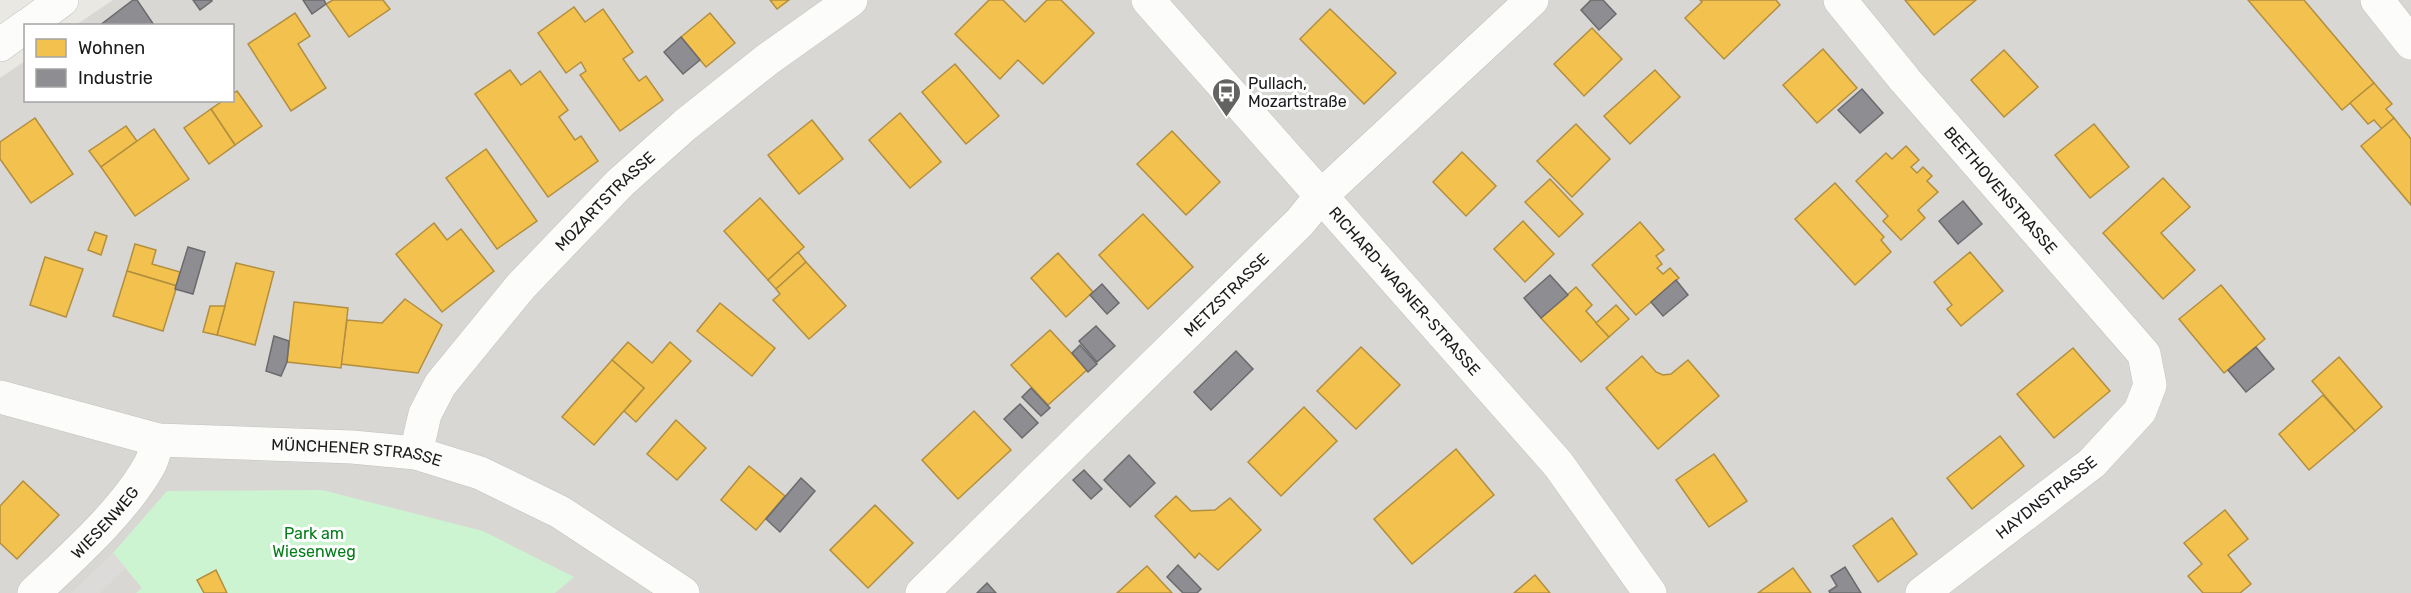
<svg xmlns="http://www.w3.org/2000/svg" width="2411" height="593" viewBox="0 0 2411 593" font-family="Rubik,sans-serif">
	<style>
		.residential { fill: #d9d7d4 }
		.park { fill: #cdf4d1 }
		.parking { fill: #dcdbd9 }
		.homes { fill: #f2c14e; stroke: #b28f3f; stroke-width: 1.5 }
		.industry { fill: #8d8d92; stroke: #6b6b6e; stroke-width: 1.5 }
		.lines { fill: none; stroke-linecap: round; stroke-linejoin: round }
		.minor-casing { stroke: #c2c2bf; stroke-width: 34 }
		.minor { stroke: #fcfcfb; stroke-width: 33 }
		.labels { text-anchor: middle; stroke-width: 6; stroke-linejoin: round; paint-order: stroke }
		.poi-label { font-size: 16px; fill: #1b1b1b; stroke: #fff; text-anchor: start }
		.street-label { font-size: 16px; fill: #1b1b1b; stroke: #fff }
		.park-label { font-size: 16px; fill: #047d1a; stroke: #fff }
	</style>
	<rect width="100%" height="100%" fill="#eae8e2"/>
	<path class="residential" d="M113,0H2411V593H0V78L25,61L26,100H232V26L76,25Z"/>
	<path class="park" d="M322,490L483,531L574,577L555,593H136L142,588L113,553L167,491Z"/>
	<path class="parking" d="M113,553L126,568L100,593H71Z"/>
	<g class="homes">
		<path d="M333,0H383L390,9L349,37L326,4Z"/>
		<path d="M770,0H789L777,9Z"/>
		<path d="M989,0H1003L1025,22L1047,0H1061L1094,33L1043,84L1018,60L1000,79L955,34Z"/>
		<path d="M1700,0H1776L1780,5L1724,59L1685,18L1702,2Z"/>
		<path d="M1905,0H1976L1934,35Z"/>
		<path d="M2248,0H2304L2374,83L2342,110Z"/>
		<path d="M574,7L585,22L603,9L633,52L623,59L639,81L646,76L663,100L620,131L580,75L586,71L581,62L566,73L538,33Z"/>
		<path d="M1330,9L1396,73L1364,104L1300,39Z"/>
		<path d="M295,13L310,36L298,44L326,88L291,111L248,44Z"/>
		<path d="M710,13L735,43L706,67L681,37Z"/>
		<path d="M1592,28L1622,59L1584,96L1554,64Z"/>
		<path d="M1823,49L1857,88L1817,123L1783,85Z"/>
		<path d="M2004,50L2038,87L2004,117L1971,80Z"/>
		<path d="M955,64L999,116L966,144L922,92Z"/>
		<path d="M510,70L521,85L540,71L568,110L559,117L575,140L581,136L598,161L548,197L475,94Z"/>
		<path d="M1655,70L1680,97L1630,144L1604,116Z"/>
		<path d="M2374,83L2392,104L2386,109L2394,118L2382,129L2374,120L2368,124L2350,103Z"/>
		<path d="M237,91L262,126L235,145L211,109L224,100H232V94Z"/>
		<path d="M211,109L235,145L209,164L184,128Z"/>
		<path d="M900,113L941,162L910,188L869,140Z"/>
		<path d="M35,118L73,174L31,203L0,159V142Z"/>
		<path d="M2394,118L2411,139V205L2361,146Z"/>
		<path d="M812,120L843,159L799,194L768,155Z"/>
		<path d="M1576,124L1610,159L1572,197L1537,161Z"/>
		<path d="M2094,124L2129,167L2090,198L2055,155Z"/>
		<path d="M126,126L137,141L101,167L89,151Z"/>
		<path d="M154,129L189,179L135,216L101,167Z"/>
		<path d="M1172,131L1220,182L1186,215L1137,164Z"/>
		<path d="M1906,146L1919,160L1911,167L1917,173L1923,167L1932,176L1927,181L1938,192L1918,210L1925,218L1901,240L1883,221L1888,216L1856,181L1886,153L1892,159Z"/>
		<path d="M486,149L537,221L497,249L446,178Z"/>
		<path d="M1462,152L1496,186L1466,216L1433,182Z"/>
		<path d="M2163,178L2190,207L2161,233L2195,270L2163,299L2103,233Z"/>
		<path d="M1550,179L1583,214L1559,237L1525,202Z"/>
		<path d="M1835,183L1884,237L1881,240L1891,252L1855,285L1795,219Z"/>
		<path d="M760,198L804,247L768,280L724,231Z"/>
		<path d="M1143,214L1193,267L1148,309L1099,255Z"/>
		<path d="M1523,221L1554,254L1525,282L1494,249Z"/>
		<path d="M1640,222L1664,250L1656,256L1662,264L1657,268L1663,274L1670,268L1679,278L1636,315L1592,265Z"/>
		<path d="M434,223L447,240L461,229L494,271L442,312L396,254Z"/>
		<path d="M95,232L107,236L101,255L88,250Z"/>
		<path d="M135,244L156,250L152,264L180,272L177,286L127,271Z"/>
		<path d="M798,252L806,262L776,289L768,280Z"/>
		<path d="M1970,252L2003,291L1961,326L1947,309L1952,305L1934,282Z"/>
		<path d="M1058,253L1093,292L1066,317L1031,278Z"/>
		<path d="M45,257L83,269L66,317L30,305Z"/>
		<path d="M806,262L846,306L809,339L773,300L780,294L776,289Z"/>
		<path d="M236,263L274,272L255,345L217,335Z"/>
		<path d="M127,271L177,286L163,331L113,316Z"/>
		<path d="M2221,285L2265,339L2224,373L2179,319Z"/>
		<path d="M1576,287L1592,305L1586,311L1609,337L1581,362L1541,318Z"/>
		<path d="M405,299L442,325L418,373L341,364L347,320L382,323Z"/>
		<path d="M294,302L348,308L341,368L287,362Z"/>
		<path d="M720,303L775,348L752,376L697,331Z"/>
		<path d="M1616,305L1629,319L1609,337L1596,323Z"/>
		<path d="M210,306H225L217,335L203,332Z"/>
		<path d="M1050,330L1087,370L1048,405L1011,365Z"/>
		<path d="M628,342L652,363L670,342L691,361L636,422L624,411L644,388L612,360Z"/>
		<path d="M1361,347L1400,385L1356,429L1317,391Z"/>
		<path d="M2073,348L2110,391L2054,438L2017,394Z"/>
		<path d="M1642,356L1656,372L1663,375L1671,374L1688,360L1719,396L1658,449L1606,388Z"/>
		<path d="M2339,357L2382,407L2355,431L2312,381Z"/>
		<path d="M612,360L644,388L594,445L562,417Z"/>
		<path d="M2323,395L2355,431L2309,470L2279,434Z"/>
		<path d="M1304,407L1337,441L1281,496L1248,462Z"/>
		<path d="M974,411L1011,450L958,499L922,460Z"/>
		<path d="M676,420L706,448L677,480L647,454Z"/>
		<path d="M2000,436L2024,466L1972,509L1947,478Z"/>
		<path d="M1456,449L1494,495L1412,564L1374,519Z"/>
		<path d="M1714,454L1747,501L1709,527L1676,480Z"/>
		<path d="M749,466L785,496L756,530L721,500Z"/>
		<path d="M23,481L59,515L17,559L0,543V506Z"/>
		<path d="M1176,496L1191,511L1215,510L1230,498L1261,530L1218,570L1199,553L1195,558L1155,516Z"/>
		<path d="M875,505L913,543L868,588L830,550Z"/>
		<path d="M2225,510L2248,539L2228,555L2251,584L2240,593H2203L2188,576L2202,564L2184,543Z"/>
		<path d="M1892,518L1917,554L1878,582L1853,546Z"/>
		<path d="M1147,566L1172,593H1117Z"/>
		<path d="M1793,568L1811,593H1758Z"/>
		<path d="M216,570L227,593H204L197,580Z"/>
		<path d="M1535,575L1550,593H1514Z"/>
	</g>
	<g class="industry">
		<path d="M133,0H137L154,25L99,26Z"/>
		<path d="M193,0H211L212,1L200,10Z"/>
		<path d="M303,0H324L326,4L312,14Z"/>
		<path d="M1591,0H1603L1616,14L1599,30L1581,10Z"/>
		<path d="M681,37L700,60L683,74L664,52Z"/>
		<path d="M1862,89L1883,113L1860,133L1838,110Z"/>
		<path d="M1963,201L1982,224L1958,244L1939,221Z"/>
		<path d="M188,247L205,252L193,294L175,289Z"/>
		<path d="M1550,275L1568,295L1541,318L1524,298Z"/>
		<path d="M1676,280L1688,295L1663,316L1651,302Z"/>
		<path d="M1102,284L1119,303L1107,314L1090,295Z"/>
		<path d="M1096,326L1115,346L1097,362L1079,341Z"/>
		<path d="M274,336L289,341L287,362L281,376L266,371Z"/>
		<path d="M1080,345L1097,364L1088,372L1072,353Z"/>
		<path d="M2256,347L2274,369L2246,392L2228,370Z"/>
		<path d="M1236,351L1253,369L1211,410L1194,392Z"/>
		<path d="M1031,388L1050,408L1041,416L1022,397Z"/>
		<path d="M1020,404L1038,423L1022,438L1004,419Z"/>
		<path d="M1129,455L1155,483L1130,507L1104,480Z"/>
		<path d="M1084,470L1102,489L1091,499L1073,480Z"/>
		<path d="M801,478L815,491L780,532L766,519Z"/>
		<path d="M1178,565L1201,589L1197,593H1183L1167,577Z"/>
		<path d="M1845,567L1861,593H1830L1829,591L1837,586L1831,576Z"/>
		<path d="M987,583L996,593H977Z"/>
	</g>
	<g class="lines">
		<defs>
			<g id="minor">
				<path id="s1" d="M1148,0L1558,464L1650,593"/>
				<path id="s2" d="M1840,0L1905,80L2144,354L2150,385L2140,411L2092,463L1922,593"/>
				<path d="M2377,0L2411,43"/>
				<path d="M27,26L62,0"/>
				<path d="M0,45L26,26"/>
				<path id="s3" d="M0,397L158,440L352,447L416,453L480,473L560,512L683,593"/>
				<path id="s4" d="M416,453L425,414L440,385L521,286L620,183L685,125L768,59L851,0"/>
				<path id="s5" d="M34,593C72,557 124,511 149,466C154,458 155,448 158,440"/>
				<path id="s6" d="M922,593L1300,222L1321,196L1532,0"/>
			</g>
		</defs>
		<use href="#minor" class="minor-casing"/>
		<use href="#minor" class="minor"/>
	</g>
	<defs>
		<symbol id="bus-pin" viewBox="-11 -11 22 30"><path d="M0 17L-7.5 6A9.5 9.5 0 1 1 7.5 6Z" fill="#636361" stroke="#fff"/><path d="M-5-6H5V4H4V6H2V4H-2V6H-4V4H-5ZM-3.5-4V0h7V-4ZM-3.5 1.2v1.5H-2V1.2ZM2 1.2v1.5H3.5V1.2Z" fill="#fff"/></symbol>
	</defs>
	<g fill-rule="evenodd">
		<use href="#bus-pin" x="1210" y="76" width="33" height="45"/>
	</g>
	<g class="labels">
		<g class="poi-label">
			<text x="1248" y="89">Pullach,<tspan x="1248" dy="18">Mozartstraße</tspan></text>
		</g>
		<g class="street-label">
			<text dy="6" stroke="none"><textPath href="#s2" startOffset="249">BEETHOVENSTRASSE</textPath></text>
			<text dy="6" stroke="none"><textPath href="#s4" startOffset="320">MOZARTSTRASSE</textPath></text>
			<text dy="6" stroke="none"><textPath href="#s1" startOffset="388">RICHARD-WAGNER-STRASSE</textPath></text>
			<text dy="6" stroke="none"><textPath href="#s6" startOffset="426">METZSTRASSE</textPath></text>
			<text dy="6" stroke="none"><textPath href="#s3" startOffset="363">MÜNCHENER STRASSE</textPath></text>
			<text transform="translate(2046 497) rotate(-38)" y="6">HAYDNSTRASSE</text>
			<text dy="6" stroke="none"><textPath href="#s5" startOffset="100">WIESENWEG</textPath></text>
		</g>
		<g class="park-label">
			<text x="314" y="539">Park am<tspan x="314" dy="18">Wiesenweg</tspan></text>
		</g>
	</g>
	<rect x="24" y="24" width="210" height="78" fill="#ffffff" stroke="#a4a4a4" stroke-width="1.5"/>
	<rect x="36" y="39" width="30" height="18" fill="#f2c14e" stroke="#a4a4a4" stroke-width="1.5"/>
	<text x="78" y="54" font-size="18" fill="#1b1b1b">Wohnen</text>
	<rect x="36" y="69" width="30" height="18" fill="#8d8d92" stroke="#a4a4a4" stroke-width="1.5"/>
	<text x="78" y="84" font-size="18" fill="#1b1b1b">Industrie</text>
</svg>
